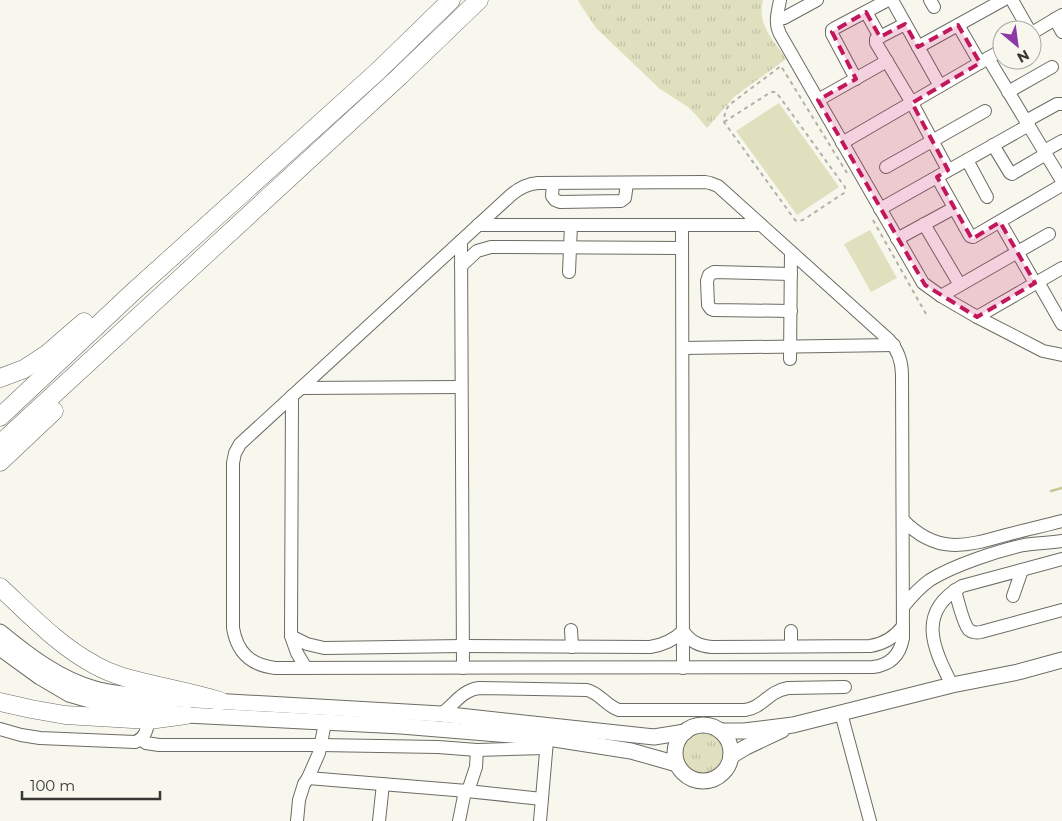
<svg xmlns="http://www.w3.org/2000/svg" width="1062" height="821" viewBox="0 0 1062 821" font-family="Montserrat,sans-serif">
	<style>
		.grass { fill: url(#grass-tufts) }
		.garden { fill: #e0e0bf }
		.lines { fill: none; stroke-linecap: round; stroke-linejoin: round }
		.stream { stroke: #c9c894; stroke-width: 2.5 }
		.minor-casing { stroke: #6c6c64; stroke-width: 14 }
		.major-casing { stroke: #6c6c64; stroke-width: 17 }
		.highway-casing { stroke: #6c6c64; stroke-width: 19 }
		.path { stroke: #b1b1aa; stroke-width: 2; stroke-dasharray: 4 4; stroke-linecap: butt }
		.minor { stroke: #fff; stroke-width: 12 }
		.major { stroke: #fff; stroke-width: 15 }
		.highway { stroke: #fff; stroke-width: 18 }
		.marked { fill: #c2185b; fill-opacity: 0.2; stroke: #c2185b; stroke-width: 4; stroke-dasharray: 10 6; stroke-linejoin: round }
	</style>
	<defs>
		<pattern id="grass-tufts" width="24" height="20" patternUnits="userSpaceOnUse" patternTransform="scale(1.25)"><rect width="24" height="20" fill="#e0e0bf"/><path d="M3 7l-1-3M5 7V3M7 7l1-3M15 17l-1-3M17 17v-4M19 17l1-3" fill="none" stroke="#c1c1a5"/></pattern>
	</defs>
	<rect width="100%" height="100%" fill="#f7f7ee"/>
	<g class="grass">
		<path d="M578,0H763C762,5 761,11 762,16C764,32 778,46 786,59L735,96L707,128L696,115L688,107L660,89L596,28L580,4Z"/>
		<circle cx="703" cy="753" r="22"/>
	</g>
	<g class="garden">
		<path d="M779,103L839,187L797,215L736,131Z"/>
		<path d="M870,230L897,278L871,292L844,244Z"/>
	</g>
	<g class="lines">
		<path class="stream" d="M1051,491L1062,488"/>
		<defs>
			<g id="minor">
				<path d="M780,0C778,12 774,22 780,34L923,283L941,296L977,317L1043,351L1062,355"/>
				<path d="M892,0L940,86"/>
				<path d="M930,0L934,7"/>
				<path d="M1012,0L1029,30"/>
				<path d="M866,12L880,37"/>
				<path d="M784,18L817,0"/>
				<path d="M1055,19L1062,32"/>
				<path d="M905,24L876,39V43L912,103L948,170"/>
				<path d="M958,25L980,63"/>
				<path d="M1032,33L1062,15"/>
				<path d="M918,47L1003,0"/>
				<path d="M988,58L1062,181"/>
				<path d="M856,79L832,34V30L835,28L888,0"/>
				<path d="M1008,92L1052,67"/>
				<path d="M818,100L887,61"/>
				<path d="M1026,121L1057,104H1062"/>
				<path d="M842,143L1002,50"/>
				<path d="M993,145L1010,173L1012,174L1046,154"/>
				<path d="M1044,151L1062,141"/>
				<path d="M967,160L987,197"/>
				<path d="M886,167L985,111"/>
				<path d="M937,177L970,236L973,237L1062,185"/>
				<path d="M705,182L710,183L718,186L889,340C898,350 902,361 902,375L903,638C900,655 890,665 873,667L275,668C250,665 237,652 233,628V463L235,453L240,444L511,195C519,188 527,184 538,183Z"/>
				<path d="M553,183L552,196L555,200L560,202L621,201L625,198L627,183"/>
				<path d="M880,209L1029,125"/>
				<path d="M1000,222L1035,283"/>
				<path d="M924,224L960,285"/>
				<path d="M478,225H761"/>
				<path d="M682,225L683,668"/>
				<path d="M897,239L954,208"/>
				<path d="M461,241L463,668"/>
				<path d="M461,266L477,251L491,247L682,248"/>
				<path d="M569,272L571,225"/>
				<path d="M1038,282L1062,324"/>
				<path d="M941,296L1049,234"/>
				<path d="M791,311L714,310L711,309L708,305L707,281L709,275L714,272L791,274"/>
				<path d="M977,317L1062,268"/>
				<path d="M683,348L894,345"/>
				<path d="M790,359L791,252"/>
				<path d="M301,388L461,387"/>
				<path d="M292,396L291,636L297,653L306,668"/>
				<path d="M903,520C936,554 964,547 1006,535C1025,530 1043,526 1062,521"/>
				<path d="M955,590C957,598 964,625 969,630C973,633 976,633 981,632L1062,610"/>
				<path d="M1013,596L1022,570"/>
				<path d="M903,607C911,597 920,587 930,580C954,565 997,551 1024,545C1036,543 1049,543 1062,541"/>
				<path d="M571,630L572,647"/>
				<path d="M791,631V646"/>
				<path d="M291,636L307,644L324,648L463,646L650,647C663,645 673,641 683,631C691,642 699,646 712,647L870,646C884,644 894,638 903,626"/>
				<path d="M952,685C933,648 916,612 962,586L1062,559"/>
				<path d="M841,713L870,821"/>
				<path d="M441,714C454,705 462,690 479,688L587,690C600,693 606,706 619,710H745C764,707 767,692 788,688L845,687"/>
				<path d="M0,729L21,735L40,738L135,742C145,739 147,729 149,720"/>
				<path d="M141,739L146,743L159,745H320L438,747L477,750L546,748"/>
				<path d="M308,778L467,791L542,799"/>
				<path d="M297,821L299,800L304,784L308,778L319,753L325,723"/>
				<path d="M379,821L383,784"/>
				<path d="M459,821L464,796L470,785L476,767L477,750"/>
				<path d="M540,821L547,741"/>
			</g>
			<g id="major">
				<path d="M0,632C28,655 59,679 95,689C116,695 139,695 160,698L441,714L654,737L685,732"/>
				<path d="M0,648L40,677L69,694L93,701L112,705L186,715L401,726L548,738L631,751L677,764"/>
				<circle cx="703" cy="753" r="28"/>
				<path d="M721,731H744L793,725L952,685L1018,672L1062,660"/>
				<path d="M731,756L746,747L782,730"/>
			</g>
			<g id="highway">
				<path d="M0,378L24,369L47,354L84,322"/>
				<path d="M0,417L133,292L378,71L451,0"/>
				<path d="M0,444L400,76L479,0"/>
				<path d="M0,462L54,411"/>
				<path d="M0,587C30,615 59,646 95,665C118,678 143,682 168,688C186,692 203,696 220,701"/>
				<path d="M0,702L31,709L65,715L149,720L186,715"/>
			</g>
		</defs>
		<use href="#minor" class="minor-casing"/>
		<use href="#major" class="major-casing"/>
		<use href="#highway" class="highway-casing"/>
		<g class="path">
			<path d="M724,122L771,92H776L845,187V191L844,193L803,220L797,221L795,220L724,122L725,112L729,105L781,66L847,173"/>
			<path d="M873,220L926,314"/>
		</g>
		<use href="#minor" class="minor"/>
		<use href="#major" class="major"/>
		<use href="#highway" class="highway"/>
	</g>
	<path class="marked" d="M866,12L880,37L905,24L918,47L958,25L980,63L912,103L948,170L937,177L972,239L1000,222L1035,283L977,317L925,285L818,100L856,79L832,32Z"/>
	<g transform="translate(1017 45) rotate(151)"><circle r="24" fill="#f7f7ee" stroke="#aaaaa4"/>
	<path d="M0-4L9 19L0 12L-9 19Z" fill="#8c38a6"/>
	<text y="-8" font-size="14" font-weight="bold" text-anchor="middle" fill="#373734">N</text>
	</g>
	<path d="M22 791v8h138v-8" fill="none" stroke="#373734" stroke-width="2.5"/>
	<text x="30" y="791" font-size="15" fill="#373734" stroke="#f7f7ee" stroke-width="4" paint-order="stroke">100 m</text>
</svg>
